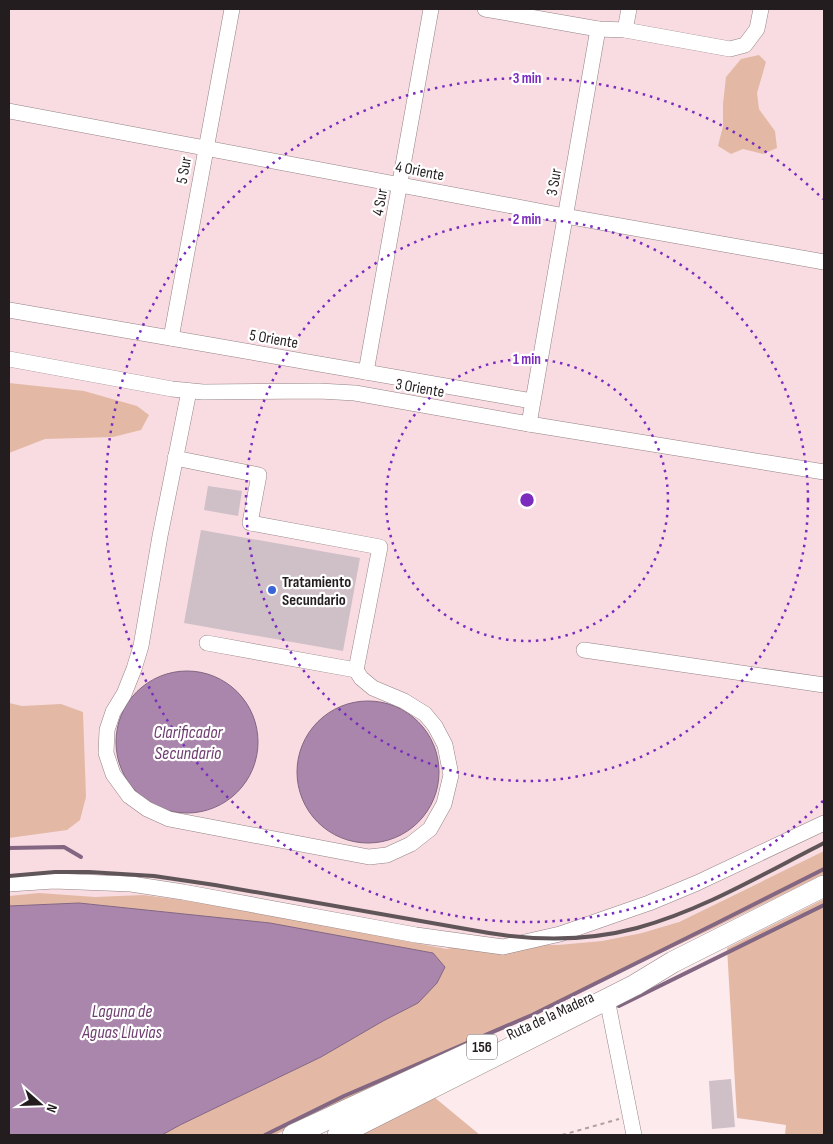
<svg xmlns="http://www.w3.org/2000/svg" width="833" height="1144" viewBox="0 0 833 1144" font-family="'Sofia Sans Condensed',sans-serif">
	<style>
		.built { fill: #f8dce1 }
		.green { fill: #e3b9a5 }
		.water { fill: #ab86ac; stroke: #826682 }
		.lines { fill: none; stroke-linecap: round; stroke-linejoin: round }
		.stream { stroke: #826682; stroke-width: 4 }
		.building { fill: #cfbfc7 }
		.minor-casing { stroke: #938385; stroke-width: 16 }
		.highway-casing { stroke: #938385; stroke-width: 22 }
		.path { stroke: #ad9fa1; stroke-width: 2; stroke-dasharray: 4 4; stroke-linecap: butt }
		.minor { stroke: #fff; stroke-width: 15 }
		.highway { stroke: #fff; stroke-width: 21 }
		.rail { stroke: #605558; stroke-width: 4 }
		.ring { fill: none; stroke: #7b2cbf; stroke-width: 2.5; stroke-dasharray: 2.5 5 }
		.poi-dot { fill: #3b65d6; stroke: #fff; stroke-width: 2 }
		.labels { text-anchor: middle; stroke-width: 4.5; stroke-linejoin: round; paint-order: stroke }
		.shield { fill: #fff; stroke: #666162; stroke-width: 1 }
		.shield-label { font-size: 15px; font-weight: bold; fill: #241d1f }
		.street-label { font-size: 16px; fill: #241d1f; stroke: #fff }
		.poi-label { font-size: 16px; font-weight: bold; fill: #241d1f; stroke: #fff; text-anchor: start }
		.water-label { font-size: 18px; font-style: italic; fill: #6f3e70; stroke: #fff }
		.centre { fill: #7b2cbf; stroke: #fff; stroke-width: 2.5 }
		.ring-label { font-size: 15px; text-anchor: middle; font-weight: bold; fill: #7b2cbf; stroke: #fff; stroke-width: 4.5; stroke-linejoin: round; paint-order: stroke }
	</style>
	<rect width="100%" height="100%" fill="#fdeaed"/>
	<path class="built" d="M9,9H824V851L241,1135H9Z"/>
	<g class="green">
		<path d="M759,55L766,62L757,93L759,109L775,131L777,148L763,154L743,149L731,154L718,146L723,126V104L726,77L741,59Z"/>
		<path d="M9,383L84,391L137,406L149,415L141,430L113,437L45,439L9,453Z"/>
		<path d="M9,703L22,706L61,704L83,712L86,797L80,820L67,830L9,838Z"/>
		<path d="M824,851V874L710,930L344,1101L275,1135H162L180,1125L321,1057L383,1021L418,1003L433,953L270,923L79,903L9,906V896L39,893L95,897L143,895L197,902L265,915L304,920L349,928L394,939L447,949L462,945H558L602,941L642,933L679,922Z"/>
		<path d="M824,899V1135H785L786,1125L737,1118L727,948Z"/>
		<path d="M434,1097L480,1135H359Z"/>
	</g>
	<g class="water">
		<circle cx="187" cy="742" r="71"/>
		<circle cx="368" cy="772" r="71"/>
		<path d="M79,903L270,923L433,953L445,967L437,983L418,1003L383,1021L321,1057L180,1125L162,1135H9V906Z"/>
	</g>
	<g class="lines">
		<g class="stream">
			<path d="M9,848L64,847L81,857"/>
			<path d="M619,1006L824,905"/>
			<path d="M265,1135L344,1096L532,1015L717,923L824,869"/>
		</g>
	</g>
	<g class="building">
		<path d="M208,486L242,491L238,516L204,510Z"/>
		<path d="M201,530L360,558L343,651L184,623Z"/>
		<path d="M731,1079L735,1127L712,1129L709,1081Z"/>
	</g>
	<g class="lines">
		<defs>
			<g id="minor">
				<path d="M485,9L598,29L625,30L730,49L745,45L757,29L761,9"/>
				<path d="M625,30L629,9"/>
				<path d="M9,111L565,216L824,262"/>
				<path d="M9,310L532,401"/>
				<path d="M171,338L232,9"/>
				<path d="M9,359L172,389L203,392L319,391L355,393L529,424L824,472"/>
				<path d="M366,372L431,9"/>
				<path d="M189,391L160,536L141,646L134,669L124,694L113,712L107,730L106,753L113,774L129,796L147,809L169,819L369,857L387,855L411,844L430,829L444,804L451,775L445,745L435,726L425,714L404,701L373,688L361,678L356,670"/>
				<path d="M529,424L598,29"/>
				<path d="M175,458L259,475L250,523L380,547L356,670L207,643"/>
				<path d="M584,650L824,685"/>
				<path d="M9,884L54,881L131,884L183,892L416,935L503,947L560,934L649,903L697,883L824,823"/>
				<path d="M607,999L634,1135"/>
			</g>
			<g id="highway">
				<path d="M293,1135L472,1052"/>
				<path d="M338,1135L635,985L673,962L824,886"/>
			</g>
		</defs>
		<use href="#minor" class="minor-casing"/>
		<use href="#highway" class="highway-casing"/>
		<path class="path" d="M562,1135L619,1119"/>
		<use href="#minor" class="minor"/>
		<use href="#highway" class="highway"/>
		<path class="rail" d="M9,876L55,872H89L154,876L215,885L489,933C538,941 588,941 637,928C703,910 763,874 824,843"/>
	</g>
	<g class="ring">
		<circle cx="527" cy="500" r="141"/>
		<circle cx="527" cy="500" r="281"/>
		<path d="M823 801A422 422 0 1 1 823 199"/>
	</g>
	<circle class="poi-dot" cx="272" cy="590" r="5"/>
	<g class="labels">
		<rect class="shield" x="467" y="1034.5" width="30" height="25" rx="4"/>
		<g class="shield-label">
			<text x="482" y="1052">156</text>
		</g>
		<g class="street-label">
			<text transform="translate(183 170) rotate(-80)" y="6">5 Sur</text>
			<text transform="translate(420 170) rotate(11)" y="6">4 Oriente</text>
			<text transform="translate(553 182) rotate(-80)" y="6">3 Sur</text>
			<text transform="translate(379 202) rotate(-80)" y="6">4 Sur</text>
			<text transform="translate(274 338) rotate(10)" y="6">5 Oriente</text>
			<text transform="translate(420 387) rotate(10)" y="6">3 Oriente</text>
			<text transform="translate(550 1015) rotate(-25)" y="6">Ruta de la Madera</text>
		</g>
		<g class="poi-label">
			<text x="282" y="587">Tratamiento<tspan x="282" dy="18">Secundario</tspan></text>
		</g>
		<g class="water-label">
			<text x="188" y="738">Clarificador<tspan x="188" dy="21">Secundario</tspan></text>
			<text x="122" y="1017">Laguna de<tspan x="122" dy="21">Aguas Lluvias</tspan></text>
		</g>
	</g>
	<circle cx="527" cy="500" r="8" class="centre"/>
	<g class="ring-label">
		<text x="527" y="83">3 min</text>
		<text x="527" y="224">2 min</text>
		<text x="527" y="364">1 min</text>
	</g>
	<rect width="833" height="1144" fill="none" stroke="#241d1f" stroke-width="20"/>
	<g transform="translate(40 1104) rotate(110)" stroke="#ffffff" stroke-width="4" paint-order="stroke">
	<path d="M0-4L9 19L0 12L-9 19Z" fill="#241d1f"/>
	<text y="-8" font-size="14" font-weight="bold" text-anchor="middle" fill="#241d1f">N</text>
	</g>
</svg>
